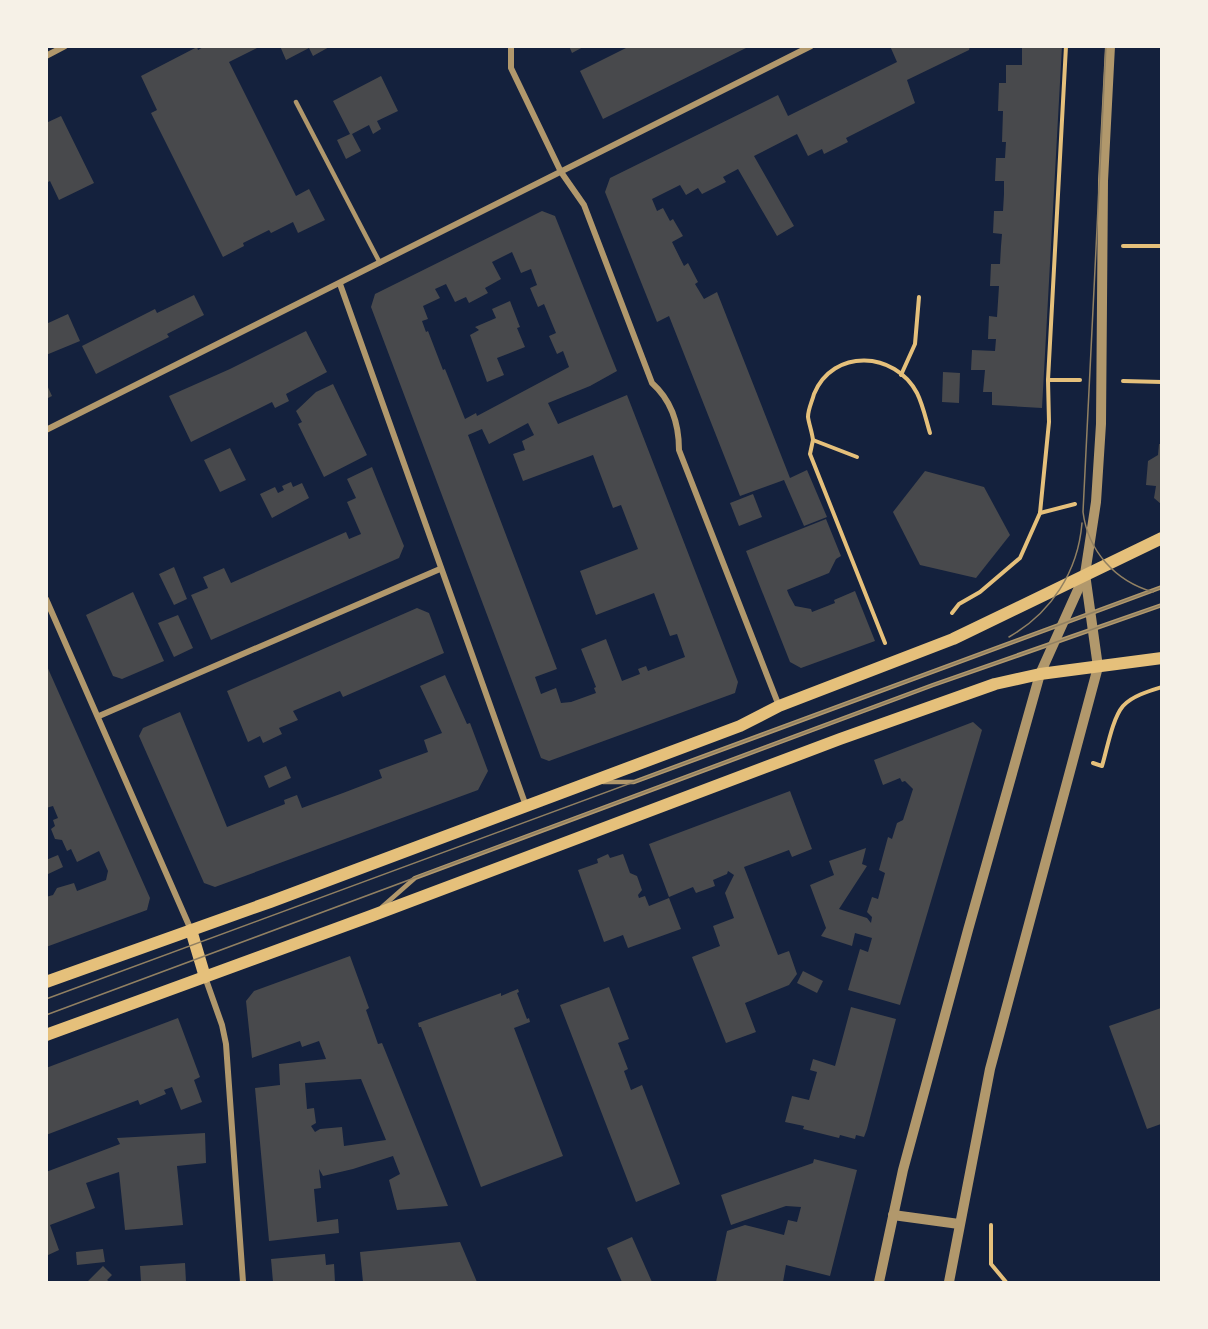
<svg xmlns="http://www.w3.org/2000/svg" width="1208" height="1329" viewBox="0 0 1208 1329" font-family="Inter,sans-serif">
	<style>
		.building { fill: #48494c; fill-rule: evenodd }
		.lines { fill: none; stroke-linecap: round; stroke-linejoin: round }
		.path { stroke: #e5c07b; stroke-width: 4 }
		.service { stroke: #b1986c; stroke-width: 4.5 }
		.minor { stroke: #b1986c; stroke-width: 6 }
		.tertiary { stroke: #b1986c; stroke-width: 10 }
		.secondary { stroke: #e5c07b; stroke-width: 12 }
		.tram { stroke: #918062; stroke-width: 1.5 }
	</style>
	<rect width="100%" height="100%" fill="#14213d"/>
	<g class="building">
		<path d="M205,46H261L229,62L296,196L309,189L325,220L298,233L293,222L271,233L269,230L243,243L244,246L223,257L151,113L157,110L141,76L197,47L198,50Z"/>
		<path d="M280,46H331L313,56L309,48L286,60Z"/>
		<path d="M569,46H585L572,53Z"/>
		<path d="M630,46H750L603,119L580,71Z"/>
		<path d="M890,46H970L969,50L907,80L915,103L846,138L848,142L824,154L822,149L808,156L797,134L754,156L794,226L777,236L738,169L723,177L726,182L702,194L698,188L686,195L680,185L652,199L657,211L663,208L670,221L673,219L683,236L672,242L684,266L688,263L698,282L695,284L704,299L717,292L790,478L807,470L827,517L804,526L784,480L740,496L669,316L657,322L605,192L610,178L778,95L788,116L897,62Z"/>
		<path d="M1022,46H1062L1042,408L992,405V392H983L985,370H971L972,350L995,351L996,339H988L989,316L997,317L999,286H990L991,264H1000L1001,246L1002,234L993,233L994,211H1003L1004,194V181H995L996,158H1005L1006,142H1002L1003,111H998L999,83H1006V65H1022Z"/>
		<path d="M381,76L398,111L377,121L381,129L373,134L369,125L352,134L361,151L346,159L337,140L350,134L333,101Z"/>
		<path d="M61,116L94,183L59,200L50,181L46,183V123Z"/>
		<path d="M542,211L555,216L617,371L590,386L548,403L558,424L627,395L738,682L735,693L549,761L541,758L371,307L375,294ZM512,252L521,273L531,269L537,285L530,288L538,307L544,304L556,333L549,336L557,354L563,351L569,367L477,416L476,413L465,419L445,369L443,370L428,331L426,332L422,321L428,319L423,306L440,298L435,289L446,284L455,302L466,297L469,303L488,293L485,288L501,279L492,262ZM528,423L534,435L522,441L525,450L513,454L523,481L593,455L613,508L621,505L638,549L580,571L596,615L654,593L670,636L677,634L685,657L648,671L646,666L638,669L640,674L622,681L606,639L581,649L596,687L594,688L596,693L571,702L561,703L556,688L541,694L535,677L557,669L468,435L482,429L489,444Z"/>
		<path d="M194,295L204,315L167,334L169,337L96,374L82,346L155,309L157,313Z"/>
		<path d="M510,301L520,327L517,328L525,347L497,358L504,375L487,382L470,335L479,330L475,327L496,318L492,309Z"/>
		<path d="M68,314L80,341L46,355V324Z"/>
		<path d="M306,331L327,372L286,394L289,401L275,408L272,402L191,442L169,396L230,369Z"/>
		<path d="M943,372L960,373L959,403L942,402Z"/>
		<path d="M46,383L52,396L46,399Z"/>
		<path d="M333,384L367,455L324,477L298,424L302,422L296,411L316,392Z"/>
		<path d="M1159,444H1161V504L1154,498L1156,486L1146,485L1148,461L1158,455Z"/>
		<path d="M230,448L246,480L220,492L204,460Z"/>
		<path d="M372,467L404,546L399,558L211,640L191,595L208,588L203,577L224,568L231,583L346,532L349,539L361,534L347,502L356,498L347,479Z"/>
		<path d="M925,471L984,487L1010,535L976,578L920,565L893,512Z"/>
		<path d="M291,482L293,487L302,483L309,498L272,518L260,494L275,487L278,493L284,490L282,486Z"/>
		<path d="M753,494L762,517L739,526L730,503Z"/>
		<path d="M826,519L841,556L836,559L829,573L787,590L789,595L795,606L811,609L812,612L835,603L834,600L855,591L875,641L801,668L790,662L746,551Z"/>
		<path d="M174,567L187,599L174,605L159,574Z"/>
		<path d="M133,592L164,661L122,679L113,676L86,615Z"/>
		<path d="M417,608L429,613L444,653L343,697L340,691L293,711L298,720L279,728L282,734L263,743L260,736L248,742L227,691Z"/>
		<path d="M178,615L193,648L174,657L158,623Z"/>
		<path d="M46,664L150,898L147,910L46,947V897L53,895L57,888L74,883L77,891L106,880L108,871L99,851L77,862L71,849L67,851L62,840L55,839L51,829L55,826L53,820L58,818L53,806L46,808Z"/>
		<path d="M445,675L467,724L470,723L488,771L478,790L215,887L204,883L139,736L143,728L180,712L227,827L285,804L284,800L297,795L302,808L343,793L382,778L379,770L428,752L424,740L442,733L420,686Z"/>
		<path d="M973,722L982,730L900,1005L848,990L860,949L868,952L872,938L855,933L852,946L821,936L826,928L810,885L834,875L829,861L866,848L862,864L867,866L839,909L867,918L871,923L872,917L867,912L872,897L878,899L885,873L879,870L888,837L892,839L897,823L903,820L913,789L905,781L902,782L900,778L883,785L874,760Z"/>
		<path d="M286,766L291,778L269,788L264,776Z"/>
		<path d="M790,791L812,849L792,857L789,850L744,867L778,955L789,951L797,974L789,985L745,1003L756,1032L726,1043L692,957L720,946L713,926L734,918L725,893L734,875L728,871L727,874L713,880L715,886L696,893L693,887L669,897L649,844Z"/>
		<path d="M608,854L610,858L623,854L630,873L637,876L642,890L638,895L639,898L645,896L649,906L669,898L681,929L628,948L623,935L604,942L578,870L598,863L597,859Z"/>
		<path d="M58,855L63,867L46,875V860Z"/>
		<path d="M350,956L369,1008L366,1010L378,1044L382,1043L448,1206L397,1210L389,1180L400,1174L393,1156L353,1169L323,1176L319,1169L321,1188L314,1189L317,1222L338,1219L339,1233L269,1241L255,1088L280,1085L279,1064L326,1059L319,1041L302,1047L300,1041L252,1058L246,1001L254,991ZM361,1079L386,1140L344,1146L342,1127L320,1129L315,1132L311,1126L316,1123L314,1108L307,1109L305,1083Z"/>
		<path d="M803,971L823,981L817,993L797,983Z"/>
		<path d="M609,987L629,1039L618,1043L628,1069L624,1071L631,1090L642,1085L680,1184L636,1202L560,1005Z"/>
		<path d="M518,989L519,992L517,993L527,1019L529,1018L530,1022L514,1028L563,1156L481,1187L421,1027H419L418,1023L501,993V996Z"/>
		<path d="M851,1007L896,1019L867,1129L864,1137L856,1135L855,1139L840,1135L839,1138L803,1129L804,1126L785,1122L792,1096L809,1100L817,1072L810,1070L813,1059L835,1066Z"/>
		<path d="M1161,1008V1124L1147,1129L1109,1026Z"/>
		<path d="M178,1018L200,1077L194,1080L202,1102L181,1110L172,1087L164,1090L166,1094L140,1105L138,1100L46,1135V1068Z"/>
		<path d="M205,1133L206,1163L177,1166L183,1225L125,1230L119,1172L86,1183L95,1208L50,1225L59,1250L46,1256V1172L120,1144L117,1138Z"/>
		<path d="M814,1159L857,1170L830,1276L786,1265L783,1282H716L727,1231L745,1225L784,1235L788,1220L797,1222L801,1207L786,1206L731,1225L721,1195L813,1163Z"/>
		<path d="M632,1237L652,1282H622L607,1248Z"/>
		<path d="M460,1242L477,1282H363L360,1252Z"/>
		<path d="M103,1249L105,1262L77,1265L76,1252Z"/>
		<path d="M325,1254L326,1265L334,1264L335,1282H273L271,1259Z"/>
		<path d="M185,1263L186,1282H141L140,1266Z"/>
		<path d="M103,1266L112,1275L107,1280L110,1282H87Z"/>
	</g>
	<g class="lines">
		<g class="path">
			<path d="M1123,246H1162"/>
			<path d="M901,375L915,344L919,297"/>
			<path d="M1048,380H1080"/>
			<path d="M1123,381L1162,382"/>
			<path d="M813,440L810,454L885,643"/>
			<path d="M857,457L813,440C812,432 809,424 808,417C808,409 812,402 814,394C833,348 895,351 917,393C923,405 926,420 930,433"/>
			<path d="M1040,513L1075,504"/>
			<path d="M952,613L959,604L980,592L1020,558L1040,513L1049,422L1048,380L1066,46"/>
			<path d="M1093,763L1102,766C1107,750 1112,719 1123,706C1132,696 1149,691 1162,687"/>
			<path d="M991,1225V1264L1006,1282"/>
		</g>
		<g class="service">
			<path d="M296,102L380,263"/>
			<path d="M603,782H634L1162,587"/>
			<path d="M382,907L415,878L933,685L1162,605"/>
		</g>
		<g class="minor">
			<path d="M511,46V68L561,172L584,205L652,383C671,400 679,424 679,450L779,706"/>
			<path d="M46,56L65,46"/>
			<path d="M340,284L526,806"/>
			<path d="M46,430L811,46"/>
			<path d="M46,599L191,930"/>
			<path d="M99,716L440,569"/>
			<path d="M205,977L222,1025L226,1044L243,1282"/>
		</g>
		<g class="tertiary">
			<path d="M893,1215L959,1224"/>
			<path d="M879,1282L903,1170L968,930L1040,674L1085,574L1096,502L1101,424L1103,181L1110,46"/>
			<path d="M949,1282L990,1069L1098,667L1085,574"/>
		</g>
		<g class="secondary">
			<path d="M191,930L205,977"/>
			<path d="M46,982L270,902L740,726L779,706L953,639L1162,538"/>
			<path d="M46,1035L371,916L840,739L995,684L1040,674L1162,658"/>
		</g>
		<g class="tram">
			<path d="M1106,46L1083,512C1088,551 1115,581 1153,592"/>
			<path d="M1009,637C1051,613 1078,572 1082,523"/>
			<path d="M46,999L1162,587"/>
			<path d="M46,1015L933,685L1162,605"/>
		</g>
	</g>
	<rect width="1208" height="1329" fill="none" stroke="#f6f1e7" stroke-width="96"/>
</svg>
